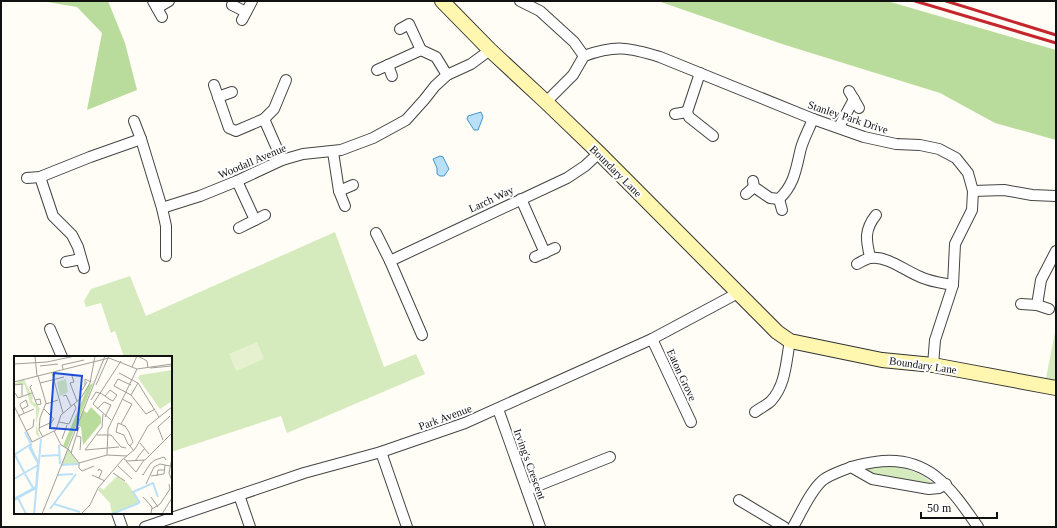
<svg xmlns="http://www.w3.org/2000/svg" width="1057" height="528" viewBox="0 0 1057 528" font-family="'Times New Roman',serif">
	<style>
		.green { fill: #d5ebbd }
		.forest { fill: #b9dc9c }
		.pitch { fill: #e6f2cf }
		.water { fill: #b9e0f7; stroke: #3f96cf }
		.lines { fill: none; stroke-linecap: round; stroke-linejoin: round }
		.street-casing { stroke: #444; stroke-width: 12 }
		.secondary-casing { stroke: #333; stroke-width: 16 }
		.street { stroke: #fff; stroke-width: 10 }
		.secondary { stroke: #fff6b0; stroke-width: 14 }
		.rail { stroke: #c4262e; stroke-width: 3 }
		.labels { text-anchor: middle; stroke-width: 4; stroke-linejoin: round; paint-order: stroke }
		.street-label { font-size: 11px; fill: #111; stroke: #fff }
		.inset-river { fill: none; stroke: #b9e0f7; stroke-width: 2 }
		.inset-road { fill: none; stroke: #a09f9a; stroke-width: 1 }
		.view { fill: #1d4ed8; fill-opacity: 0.15; stroke: #1d4ed8; stroke-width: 2 }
		.inset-edge { fill: none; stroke: #111; stroke-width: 2 }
	</style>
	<rect width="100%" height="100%" fill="#fffdf5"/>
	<g class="green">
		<path d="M335,232L384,367L416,354L425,374L287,433L281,416L171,452V357H124L115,331L111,333L101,303L86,307L84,301L91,289L130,276L146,316Z"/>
		<path d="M1056,327V380L1046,378Z"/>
		<path d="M889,466C905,468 919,471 931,482L932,485L883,478L864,471C870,465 881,467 889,466Z"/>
	</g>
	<g class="forest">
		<path d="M41,1H108L125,43L137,90L87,110L102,33L77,7Z"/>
		<path d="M658,1H887L1056,50V140L995,123L940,93L782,44Z"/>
	</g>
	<path class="pitch" d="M257,342L264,359L236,371L229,354Z"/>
	<g class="water">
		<path d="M481,112L483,117L478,130H474L467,119L468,116Z"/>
		<path d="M440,156L443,157L449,169L444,176H440L437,174V168L433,159Z"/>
	</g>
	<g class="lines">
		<defs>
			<g id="street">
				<path d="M153,1L162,17"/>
				<path d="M520,1L540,11L574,42L584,56"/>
				<path d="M232,5L246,12"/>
				<path d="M157,8L169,1"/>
				<path d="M242,20L252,1"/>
				<path d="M400,29L409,24L421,50L436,57L447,75"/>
				<path d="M388,65L392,76"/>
				<path d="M377,70L421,50"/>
				<path d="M700,73L687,112L689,117L713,136"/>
				<path d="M214,85L229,128L236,131L264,119L282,160"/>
				<path d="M849,91L859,108"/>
				<path d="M218,97L232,92"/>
				<path d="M546,102L573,75L584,56C615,45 628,47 660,57L813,119L864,137L896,144L920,145L939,149L956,158L968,173L973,191L972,210L955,244L953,285L935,340L933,365"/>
				<path d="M675,114L687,112"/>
				<path d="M264,119L274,109L286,80"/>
				<path d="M134,121L141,139"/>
				<path d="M839,127L854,99"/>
				<path d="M333,152L339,191L345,206"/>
				<path d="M40,177L53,216L72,235L78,247L84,268"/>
				<path d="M27,178L40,177L90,157L141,139L162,208L200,196L237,181L282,160L303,154L341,150L373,138L406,120L424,100L435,86L447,75L471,64L490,50"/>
				<path d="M237,181L255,220"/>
				<path d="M753,181L754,187L770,198L779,199C795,184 796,168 801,148C804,138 809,129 813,119"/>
				<path d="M339,191L353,185"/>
				<path d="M973,191L1004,190L1032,195L1056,196"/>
				<path d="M746,194L754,187"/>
				<path d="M521,199L545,253"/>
				<path d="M779,199L782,210"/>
				<path d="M162,208L166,226V256"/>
				<path d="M239,228L265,215"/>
				<path d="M376,233L390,261"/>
				<path d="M535,257L555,248"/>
				<path d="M870,257C866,240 864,230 876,215"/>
				<path d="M66,262L81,259"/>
				<path d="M857,264C861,262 867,258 871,258C889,256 906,272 923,278C932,282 943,283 953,285"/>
				<path d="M1021,304L1037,305L1049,309"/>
				<path d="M1037,305L1041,280L1056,251"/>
				<path d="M50,329L62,357"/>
				<path d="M422,335L390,261L567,178L585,166L599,153"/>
				<path d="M652,339L691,422"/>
				<path d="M498,409L540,527"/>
				<path d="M755,412C760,408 767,405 771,401C786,385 786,361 790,341"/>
				<path d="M381,452L407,527"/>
				<path d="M851,467C859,465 867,463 875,462C928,454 951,488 978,527"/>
				<path d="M527,490L610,457"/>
				<path d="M239,495L250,527"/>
				<path d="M739,500L784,527"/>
				<path d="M117,513L122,527"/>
				<path d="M145,527L304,473L381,452L465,423L652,339L738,293"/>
				<path d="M793,527C801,513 811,490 823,480C831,474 842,471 851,467L872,479L929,489L939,488L946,484"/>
			</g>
			<path id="secondary" d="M442,1L490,50L546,102L599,153L777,332L790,341L882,360L933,365L1056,388"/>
		</defs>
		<use href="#street" class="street-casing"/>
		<use href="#secondary" class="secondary-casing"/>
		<use href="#street" class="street"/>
		<use href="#secondary" class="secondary"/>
		<g class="rail">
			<path d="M915,1L1056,43"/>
			<path d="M946,1L1056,35"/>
		</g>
	</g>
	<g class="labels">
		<g class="street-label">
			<text transform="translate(848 117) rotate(18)" y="4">Stanley Park Drive</text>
			<text transform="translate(252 161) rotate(-23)" y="4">Woodall Avenue</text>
			<text transform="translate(616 171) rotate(45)" y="4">Boundary Lane</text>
			<text transform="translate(491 199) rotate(-25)" y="4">Larch Way</text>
			<text transform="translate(923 365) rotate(8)" y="4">Boundary Lane</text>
			<text transform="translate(682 375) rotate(65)" y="4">Eaton Grove</text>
			<text transform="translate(445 417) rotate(-20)" y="4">Park Avenue</text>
			<text transform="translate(530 464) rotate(70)" y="4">Irving's Crescent</text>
		</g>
	</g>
	<g transform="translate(14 356)">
		<rect width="158" height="158" fill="#fffdf5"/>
		<path d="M158,14V45L146,53L124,22L126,19ZM10,23L19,42L18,45L26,52L22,68L26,82L22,78V52L16,47L11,29L0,28ZM52,23L54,36L46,40L43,26ZM54,93L65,108L47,109ZM103,120L114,128L126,147L98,158L96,147L84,134L86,131L89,134Z" fill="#d5ebbd"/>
		<path d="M89,3L53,92L49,90L74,30L79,27ZM77,51L87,61V67L69,89L67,71L63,69L69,54L73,57Z" fill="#b9dc9c"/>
		<path class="inset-river" d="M18,89L16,90L24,106M45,89L46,108M0,99L17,88L11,76M1,99L10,116M27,100L45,99M48,109L64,108M11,118L19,132M44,119L59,118M0,123L24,109M5,141L22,132M0,143L22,131L24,107L15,91M0,144L4,142L12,158M126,147L119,136L139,127L144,141M40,148L66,156M36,153L62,118M20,158L27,83M98,158L125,147"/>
		<path class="inset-road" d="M21,0L23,20M124,0L133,5L134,12M0,8L33,6L61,0M26,10L44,8M118,11L123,0M136,12L158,10M49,13L48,9L70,4M38,17L49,57M105,17L124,27L145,61M24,20L32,47L26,62L25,74L29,81M58,20L60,26L56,27L63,45M0,26L95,2L123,13L158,8M26,27L50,21M0,29L8,28V40M18,29L16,31L23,49L27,48L26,43L21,44M71,29V23L77,26M82,29L95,0M117,29L104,23L100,30L117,39L132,58L141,53M66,32L68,34L73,26M1,37L4,42L18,37M88,38L91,40L95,43L99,45L103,39L96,34L91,40M117,39L124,27M49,40L52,39L57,50M77,44L82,36L88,38M32,48L44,44M0,50L18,86L42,74L47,59L67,42L76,27L81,0M8,53L14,50L12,44L6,48V49L10,57M30,53L39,62M83,53L90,46L97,49L91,61M89,58L88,71L71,94L105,91M4,60L20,53M97,64L79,48L107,5M45,66L55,68L62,52L60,48M107,68L118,48L108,43M25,72L38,66L40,62M12,75L19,71L20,63M40,75L47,89L54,93L65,107M83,79H97L107,91L112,92M63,80L67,81L66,94M48,83L53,69M149,84L144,71L156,60M126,87L135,98M116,90L119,86L115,76L111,70L104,67L102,76L110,79L113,86L114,88L116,90L120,95M57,97L65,71M93,99L94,73L123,13M158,102L155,117L158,125M110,103L113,105L131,104L158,77M112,105L122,116L130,104M121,105L130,93M65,107L93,99L113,100M65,107V112L68,115L80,110M104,110L118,123M84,115L85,113L88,115L85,122M99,117L111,125M128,118L129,119L136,108L141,104L150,101L152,104M78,119L91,125M137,120L150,118L151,109M143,120L144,114H150M132,128L140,111L146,108L156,110M129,141L138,151L137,158M137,141L144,151M138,153L146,148L156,133L155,128M28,158L91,0M67,158L76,149L84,132L108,104L121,93L134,70L158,51M148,158L158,142"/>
		<path class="view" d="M40,17L68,20L63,74L36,72Z"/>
		<rect width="158" height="158" class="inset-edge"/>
	</g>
	<rect width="1057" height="528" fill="none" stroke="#111111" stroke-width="4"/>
	<path d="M921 512v6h76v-6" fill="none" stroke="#111111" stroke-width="2"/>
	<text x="927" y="512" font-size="12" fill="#111111" stroke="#ffffff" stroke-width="3" paint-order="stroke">50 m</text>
</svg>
